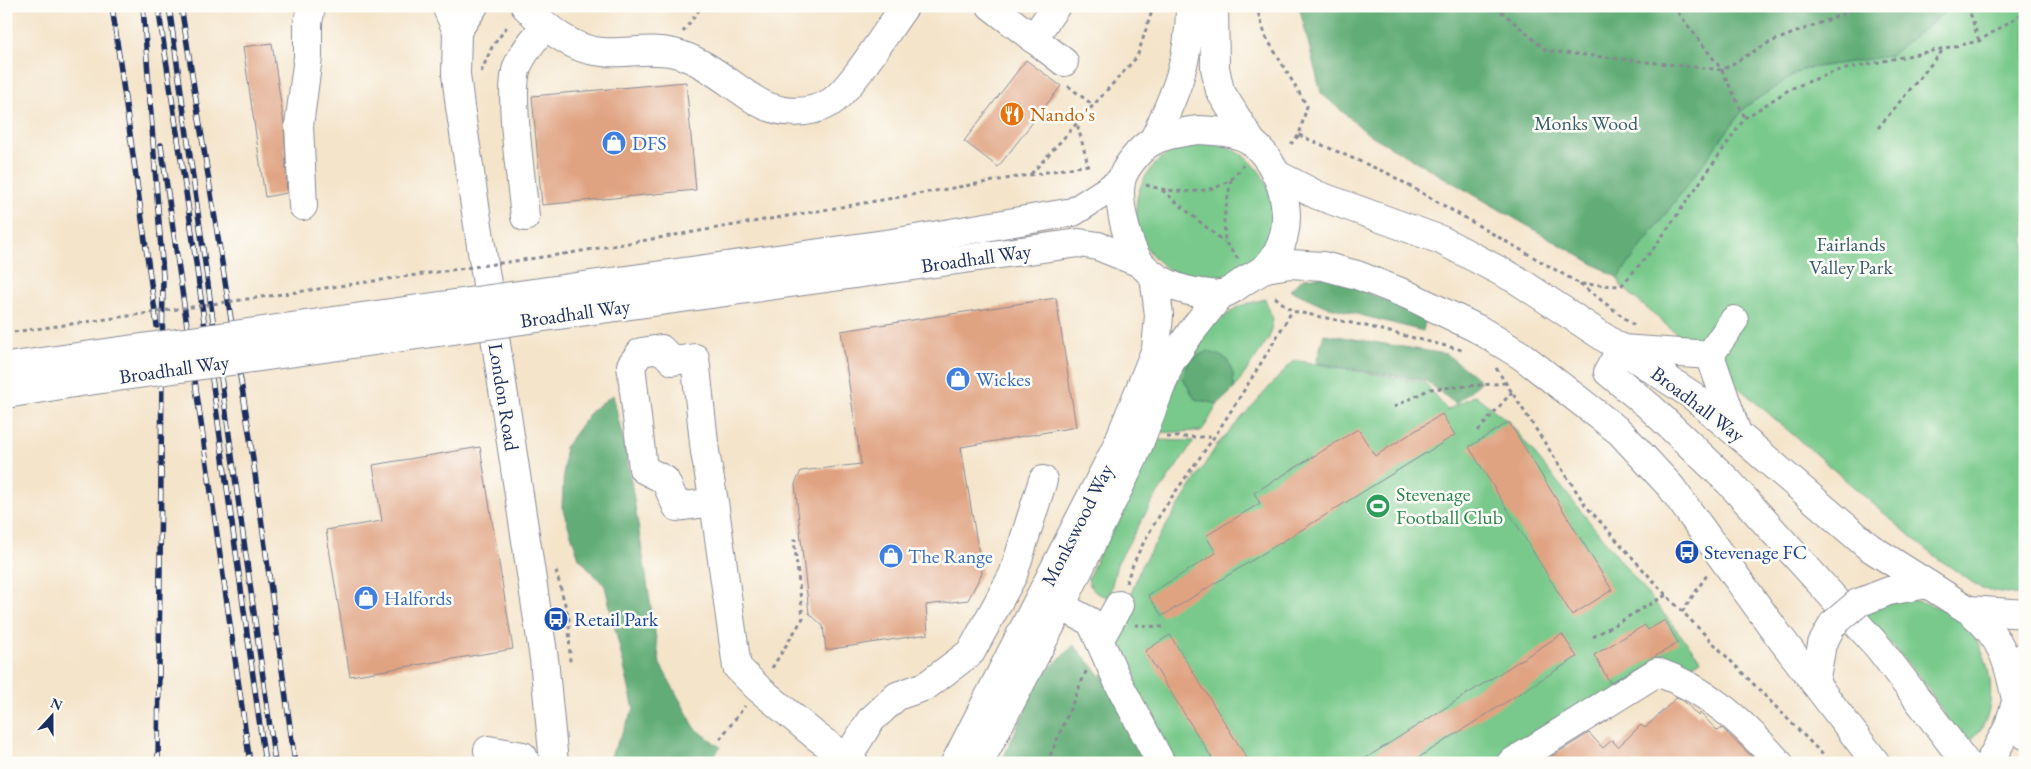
<svg xmlns="http://www.w3.org/2000/svg" width="2031" height="769" viewBox="0 0 2031 769" font-family="'EB Garamond',serif">
	<style>
		.green { fill: #78c98b; stroke: #4a7c74 }
		.forest { fill: #62ad77; stroke: #3e6e6a }
		.building { fill: #e0a382 }
		.lines { fill: none; stroke-linecap: round; stroke-linejoin: round }
		.minor-casing { stroke: #888a94; stroke-width: 30 }
		.major-casing { stroke: #888a94; stroke-width: 30 }
		.highway-casing { stroke: #888a94; stroke-width: 30 }
		.path { stroke: #888a94; stroke-width: 3; stroke-dasharray: 4 4; stroke-linecap: butt }
		.minor { stroke: #fff; stroke-width: 28 }
		.major { stroke: #fff; stroke-width: 28 }
		.highway { stroke: #fff; stroke-width: 28 }
		.rail-casing { stroke: #1b2f5e; stroke-width: 5.5 }
		.rail { stroke: #fdfcf7; stroke-width: 4; stroke-dasharray: 11; stroke-linecap: butt }
		.minor-bridge-casing { stroke: #888a94; stroke-width: 30; stroke-linecap: butt }
		.highway-bridge-casing { stroke: #888a94; stroke-width: 30; stroke-linecap: butt }
		.path-bridge { stroke: #888a94; stroke-width: 3; stroke-dasharray: 4 4; stroke-linecap: butt }
		.minor-bridge { stroke: #fff; stroke-width: 28 }
		.highway-bridge { stroke: #fff; stroke-width: 28 }
		.labels { text-anchor: middle; stroke-width: 5; stroke-linejoin: round; paint-order: stroke }
		.food-label { font-size: 20px; fill: #c56008; stroke: #fdfcf7; text-anchor: start }
		.park-label { font-size: 20px; fill: #375d6c; stroke: #fdfcf7 }
		.shop-label { font-size: 20px; fill: #366cbe; stroke: #fdfcf7; text-anchor: start }
		.street-label { font-size: 20px; fill: #1b2f5e; stroke: #fdfcf7 }
		.leisure-label { font-size: 20px; fill: #27864d; stroke: #fdfcf7; text-anchor: start }
		.transit-label { font-size: 20px; fill: #164399; stroke: #fdfcf7; text-anchor: start }
	</style>
	<rect width="100%" height="100%" fill="#fdfcf7"/>
	<filter id="ink" filterUnits="userSpaceOnUse"><feTurbulence type="fractalNoise" baseFrequency=".02" numOctaves="2"/><feDisplacementMap in="SourceGraphic" scale="10" xChannelSelector="R" yChannelSelector="G"/><feConvolveMatrix kernelMatrix="1 2 1 2 8 2 1 2 1" color-interpolation-filters="sRGB"/></filter>
	<filter id="wash" filterUnits="userSpaceOnUse"><feTurbulence type="fractalNoise" baseFrequency=".0096" numOctaves="4" result="noise"/><feDisplacementMap in="SourceGraphic" scale="20" xChannelSelector="R" yChannelSelector="G"/><feGaussianBlur stdDeviation="1.12" result="paint"/><feColorMatrix in="noise" values="0 0 0 0 0 0 0 0 0 0 0 0 0 0 0 0 0 1.4 0 .05"/><feComposite in="paint" operator="in"/></filter>
	<g filter="url(#wash)">
		<rect width="100%" height="100%" fill="#f4e4ca"/>
		<g class="green">
			<path d="M1953,6H2025V596L1982,589L1930,553L1621,286L1618,278L1745,107L1803,69L1889,56Z"/>
			<circle cx="1204" cy="211" r="68"/>
			<path d="M1265,299L1273,319L1269,338L1234,389L1233,374L1208,351L1190,360L1183,378L1195,399L1218,404L1202,431L1151,433L1198,336L1239,306Z"/>
			<path d="M1294,360L1425,383L1447,410L1475,395L1509,422L1701,660L1531,763H1149L1102,677L1141,566L1217,445Z"/>
			<path d="M1153,440L1194,441L1152,502L1117,564L1109,597C1096,595 1091,591 1088,578Z"/>
			<path d="M1900,599C1923,601 1942,606 1960,620C1988,642 2001,699 1981,729C1976,736 1970,740 1964,745L1921,678L1860,610Z"/>
		</g>
		<g class="forest">
			<path d="M1299,6H1953L1889,56L1803,69L1745,107L1618,278L1367,133L1321,93Z"/>
			<path d="M1326,276L1426,317L1423,331L1325,306L1290,290L1303,278Z"/>
			<path d="M1324,334L1446,354L1481,381L1456,404L1426,381L1316,363Z"/>
			<path d="M1208,351L1227,359L1233,374L1234,389L1218,404L1195,399L1183,378L1190,360Z"/>
			<path d="M613,395L628,462L660,664L695,728L720,747L710,763H611L612,753L634,709L605,586L579,558L562,507L565,447L592,410Z"/>
			<path d="M1074,645L1102,677L1149,763H1001L1040,677Z"/>
		</g>
		<g id="blocks">
			<g class="building">
				<path d="M272,43L284,124L287,193L265,197L243,47Z"/>
				<path d="M1026,60L1061,86L998,167L964,141Z"/>
				<path d="M686,82L696,190L542,205L532,96Z"/>
				<path d="M1056,298L1076,427L961,447L982,573L968,600L926,605L928,634L826,650L823,626L809,613L795,484L801,471L861,464L841,331Z"/>
				<path d="M1442,414L1455,435L1162,616L1148,595L1216,553L1206,536L1260,503L1254,493L1358,429L1375,456Z"/>
				<path d="M1509,422L1612,590L1572,615L1469,447Z"/>
				<path d="M480,447L513,649L350,676L326,530L382,521L373,465Z"/>
				<path d="M1665,620L1678,643L1610,683L1594,655L1645,625L1648,630Z"/>
				<path d="M1562,634L1577,657L1410,763H1358Z"/>
				<path d="M1170,635L1250,763H1215L1145,651Z"/>
				<path d="M1677,697L1685,702L1698,716L1700,713L1718,731L1722,728L1758,763H1541L1589,733L1603,748L1612,740L1618,747L1641,725L1645,728Z"/>
			</g>
		</g>
	</g>
	<g filter="url(#ink)">
		<use href="#blocks" fill-opacity="0" stroke="#888a94" stroke-width="1"/>
		<g class="lines">
			<defs>
				<g id="minor">
					<path d="M525,6C546,27 571,50 602,52C626,54 649,47 674,53C703,60 727,82 752,98C775,114 806,117 831,102C852,88 888,29 905,6"/>
					<path d="M991,6L1064,62"/>
					<path d="M1033,39L1056,6"/>
					<path d="M303,206L299,126L308,57V23L311,6"/>
					<path d="M525,217C522,185 508,93 517,67C523,52 535,38 545,26"/>
					<path d="M1710,355L1734,320"/>
					<path d="M1737,433L1710,355L1621,349L1608,372L1650,407L1729,482L1879,648L1966,763"/>
					<path d="M714,502L677,507L665,480L643,469L631,365L641,352L661,349L673,361L695,358L705,452L714,502L737,667L758,688L817,737L854,763"/>
					<path d="M1858,603L1889,591L1927,584"/>
					<path d="M1061,606L1091,622L1119,684L1161,763"/>
					<path d="M1969,610L2025,614"/>
					<path d="M1100,639L1119,605"/>
					<path d="M2011,670L2025,656"/>
					<path d="M1815,683L1822,644L1833,624"/>
					<path d="M847,758L870,721L897,696L926,686L971,652L1013,575L1043,480"/>
					<path d="M491,763L488,750L523,756L526,763"/>
					<path d="M1511,763L1657,672C1709,690 1743,723 1779,763"/>
					<path d="M1989,763L2008,728L2016,702"/>
				</g>
				<g id="major">
					<path d="M446,6L457,31L456,74L460,107L544,659L554,763"/>
					<path d="M1214,6L1215,68L1220,91L1251,141"/>
					<path d="M457,31L474,6"/>
					<path d="M1153,141C1176,93 1190,60 1190,6"/>
					<path d="M955,763L1116,448L1156,349L1159,315L1154,276"/>
					<path d="M979,763L1061,606L1134,457L1170,363L1191,332L1221,294"/>
				</g>
				<g id="highway">
					<path d="M1197,130C1214,131 1238,131 1252,142C1286,170 1301,234 1266,267C1261,272 1253,276 1247,279C1240,284 1229,293 1221,294C1215,296 1207,293 1202,293C1180,291 1157,281 1142,265C1128,250 1117,202 1121,182C1123,169 1141,147 1153,141C1165,134 1183,132 1197,130Z"/>
					<path d="M1276,174L1317,195L1441,240L1517,280L1693,396L1869,547L1970,611C2017,650 2008,683 2025,735"/>
					<path d="M1266,268L1290,264L1323,266L1357,275L1408,295L1478,329L1522,356L1620,432L1671,487L1779,636L1876,763"/>
					<path d="M569,288L892,243L1073,212L1120,182"/>
					<path d="M573,313L1079,243L1098,246L1140,263"/>
					<path d="M6,367L70,358"/>
					<path d="M6,394L74,383"/>
				</g>
			</defs>
			<use href="#minor" class="minor-casing"/>
			<use href="#major" class="major-casing"/>
			<use href="#highway" class="highway-casing"/>
			<g class="path">
				<path d="M1256,6L1266,37L1307,106L1299,135L1291,144"/>
				<path d="M1495,6L1547,51L1722,70L1768,43L1864,6"/>
				<path d="M1673,6L1722,70L1745,118"/>
				<path d="M1968,6L1979,41"/>
				<path d="M683,32L702,6"/>
				<path d="M481,72L492,47L509,24"/>
				<path d="M1068,86L1093,105"/>
				<path d="M1878,128L1942,51"/>
				<path d="M1299,135L1389,174L1580,284L1621,286L1654,248L1745,118L1790,89L1836,71L1979,41L2025,12"/>
				<path d="M1031,174L1137,57L1151,14V6"/>
				<path d="M1231,180L1224,218L1225,242L1238,259"/>
				<path d="M1146,185C1172,193 1207,196 1230,180C1235,177 1239,170 1243,165"/>
				<path d="M1162,190L1224,242"/>
				<path d="M564,254L1088,165L1077,123"/>
				<path d="M1580,284L1635,326"/>
				<path d="M1275,297L1292,311L1366,326L1462,350"/>
				<path d="M6,333L79,323"/>
				<path d="M1496,368L1586,506L1666,595L1831,763"/>
				<path d="M1394,407L1430,389L1506,383"/>
				<path d="M1478,431L1512,392"/>
				<path d="M1167,437H1213"/>
				<path d="M556,571L569,619L570,663"/>
				<path d="M1126,583C1144,529 1183,483 1214,437C1241,396 1267,354 1292,311"/>
				<path d="M1682,612L1707,575"/>
				<path d="M1135,625L1163,627"/>
				<path d="M1593,637L1666,595"/>
				<path d="M772,668L803,618L794,540L801,539"/>
				<path d="M720,739L745,706"/>
				<path d="M1047,763L1087,669"/>
			</g>
			<use href="#minor" class="minor"/>
			<use href="#major" class="major"/>
			<use href="#highway" class="highway"/>
			<defs>
				<g id="rail">
					<path d="M112,6L157,326"/>
					<path d="M143,6L163,276L158,763"/>
					<path d="M158,6L190,219L265,763"/>
					<path d="M169,6L275,763"/>
					<path d="M181,6L250,438L295,763"/>
					<path d="M161,145L250,763"/>
				</g>
			</defs>
			<use href="#rail" class="rail-casing"/>
			<use href="#rail" class="rail"/>
			<defs>
				<path id="minor-bridge" d="M1833,624L1858,603"/>
				<g id="highway-bridge">
					<path d="M70,358L569,288"/>
					<path d="M74,383L573,313"/>
				</g>
			</defs>
			<use href="#minor-bridge" class="minor-bridge-casing"/>
			<use href="#highway-bridge" class="highway-bridge-casing"/>
			<path class="path-bridge" d="M79,323L564,254"/>
			<use href="#minor-bridge" class="minor-bridge"/>
			<use href="#highway-bridge" class="highway-bridge"/>
		</g>
	</g>
	<defs>
		<symbol id="restaurant-disc" viewBox="-11 -11 22 22"><circle r="9.5" fill="#e8710a" stroke="#fdfcf7"/><path d="M-5-6h1v4h1v-4h1v4h1v-4h1v5L-1.5 .5V6h-2V.5L-5-1ZM5-6V6H3V1.5H1.5Q1.5-4 5-6Z" fill="#fff"/></symbol>
		<symbol id="shop-disc" viewBox="-11 -11 22 22"><circle r="9.5" fill="#3f7fe0" stroke="#fdfcf7"/><path d="M-5-2.5h2.3a2.7 3.5 0 0 1 5.4 0H5L5.5 6h-11ZM-1.5-2.5h3a1.5 2.3 0 0 0-3 0Z" fill="#fff"/></symbol>
		<symbol id="stadium-disc" viewBox="-11 -11 22 22"><circle r="9.5" fill="#2e9e5b" stroke="#fdfcf7"/><path d="M0-5a6.5 5 0 1 0 0 10a6.5 5 0 1 0 0-10ZM-3.5-1.8h7v3.6h-7Z" fill="#fff"/></symbol>
		<symbol id="bus-disc" viewBox="-11 -11 22 22"><circle r="9.5" fill="#1a4fb4" stroke="#fdfcf7"/><path d="M-5-6H5V4H4V6H2V4H-2V6H-4V4H-5ZM-3.5-4V0h7V-4ZM-3.5 1.2v1.5H-2V1.2ZM2 1.2v1.5H3.5V1.2Z" fill="#fff"/></symbol>
	</defs>
	<g fill-rule="evenodd">
		<use href="#restaurant-disc" x="998" y="100" width="28" height="28"/>
		<use href="#shop-disc" x="600" y="129" width="28" height="28"/>
		<use href="#shop-disc" x="944" y="365" width="28" height="28"/>
		<use href="#stadium-disc" x="1364" y="492" width="28" height="28"/>
		<use href="#bus-disc" x="1673" y="538" width="28" height="28"/>
		<use href="#shop-disc" x="877" y="542" width="28" height="28"/>
		<use href="#shop-disc" x="352" y="584" width="28" height="28"/>
		<use href="#bus-disc" x="542" y="605" width="28" height="28"/>
	</g>
	<g class="labels">
		<g class="food-label">
			<text x="1030" y="121">Nando's</text>
		</g>
		<g class="park-label">
			<text x="1586" y="130">Monks Wood</text>
			<text x="1851" y="251">Fairlands<tspan x="1851" dy="23">Valley Park</tspan></text>
		</g>
		<g class="shop-label">
			<text x="632" y="150">DFS</text>
			<text x="976" y="386">Wickes</text>
			<text x="908" y="563">The Range</text>
			<text x="384" y="605">Halfords</text>
		</g>
		<g class="street-label">
			<text transform="translate(976 258) rotate(-8)" y="7">Broadhall Way</text>
			<text transform="translate(575 313) rotate(-8)" y="7">Broadhall Way</text>
			<text transform="translate(174 369) rotate(-8)" y="7">Broadhall Way</text>
			<text transform="translate(504 397) rotate(81)" y="7">London Road</text>
			<text transform="translate(1698 404) rotate(37)" y="7">Broadhall Way</text>
			<text transform="translate(1077 525) rotate(-63)" y="7">Monkswood Way</text>
		</g>
		<g class="leisure-label">
			<text x="1396" y="501">Stevenage<tspan x="1396" dy="23">Football Club</tspan></text>
		</g>
		<g class="transit-label">
			<text x="1704" y="559">Stevenage FC</text>
			<text x="574" y="626">Retail Park</text>
		</g>
	</g>
	<rect width="2031" height="769" fill="none" stroke="#fdfcf7" stroke-width="25"/>
	<g transform="translate(52 716) rotate(21)" stroke="#fdfcf7" stroke-width="4" paint-order="stroke">
	<path d="M0-4L9 19L0 12L-9 19Z" fill="#1b2f5e"/>
	<text y="-8" font-size="14" font-weight="bold" text-anchor="middle" fill="#1b2f5e">N</text>
	</g>
</svg>
